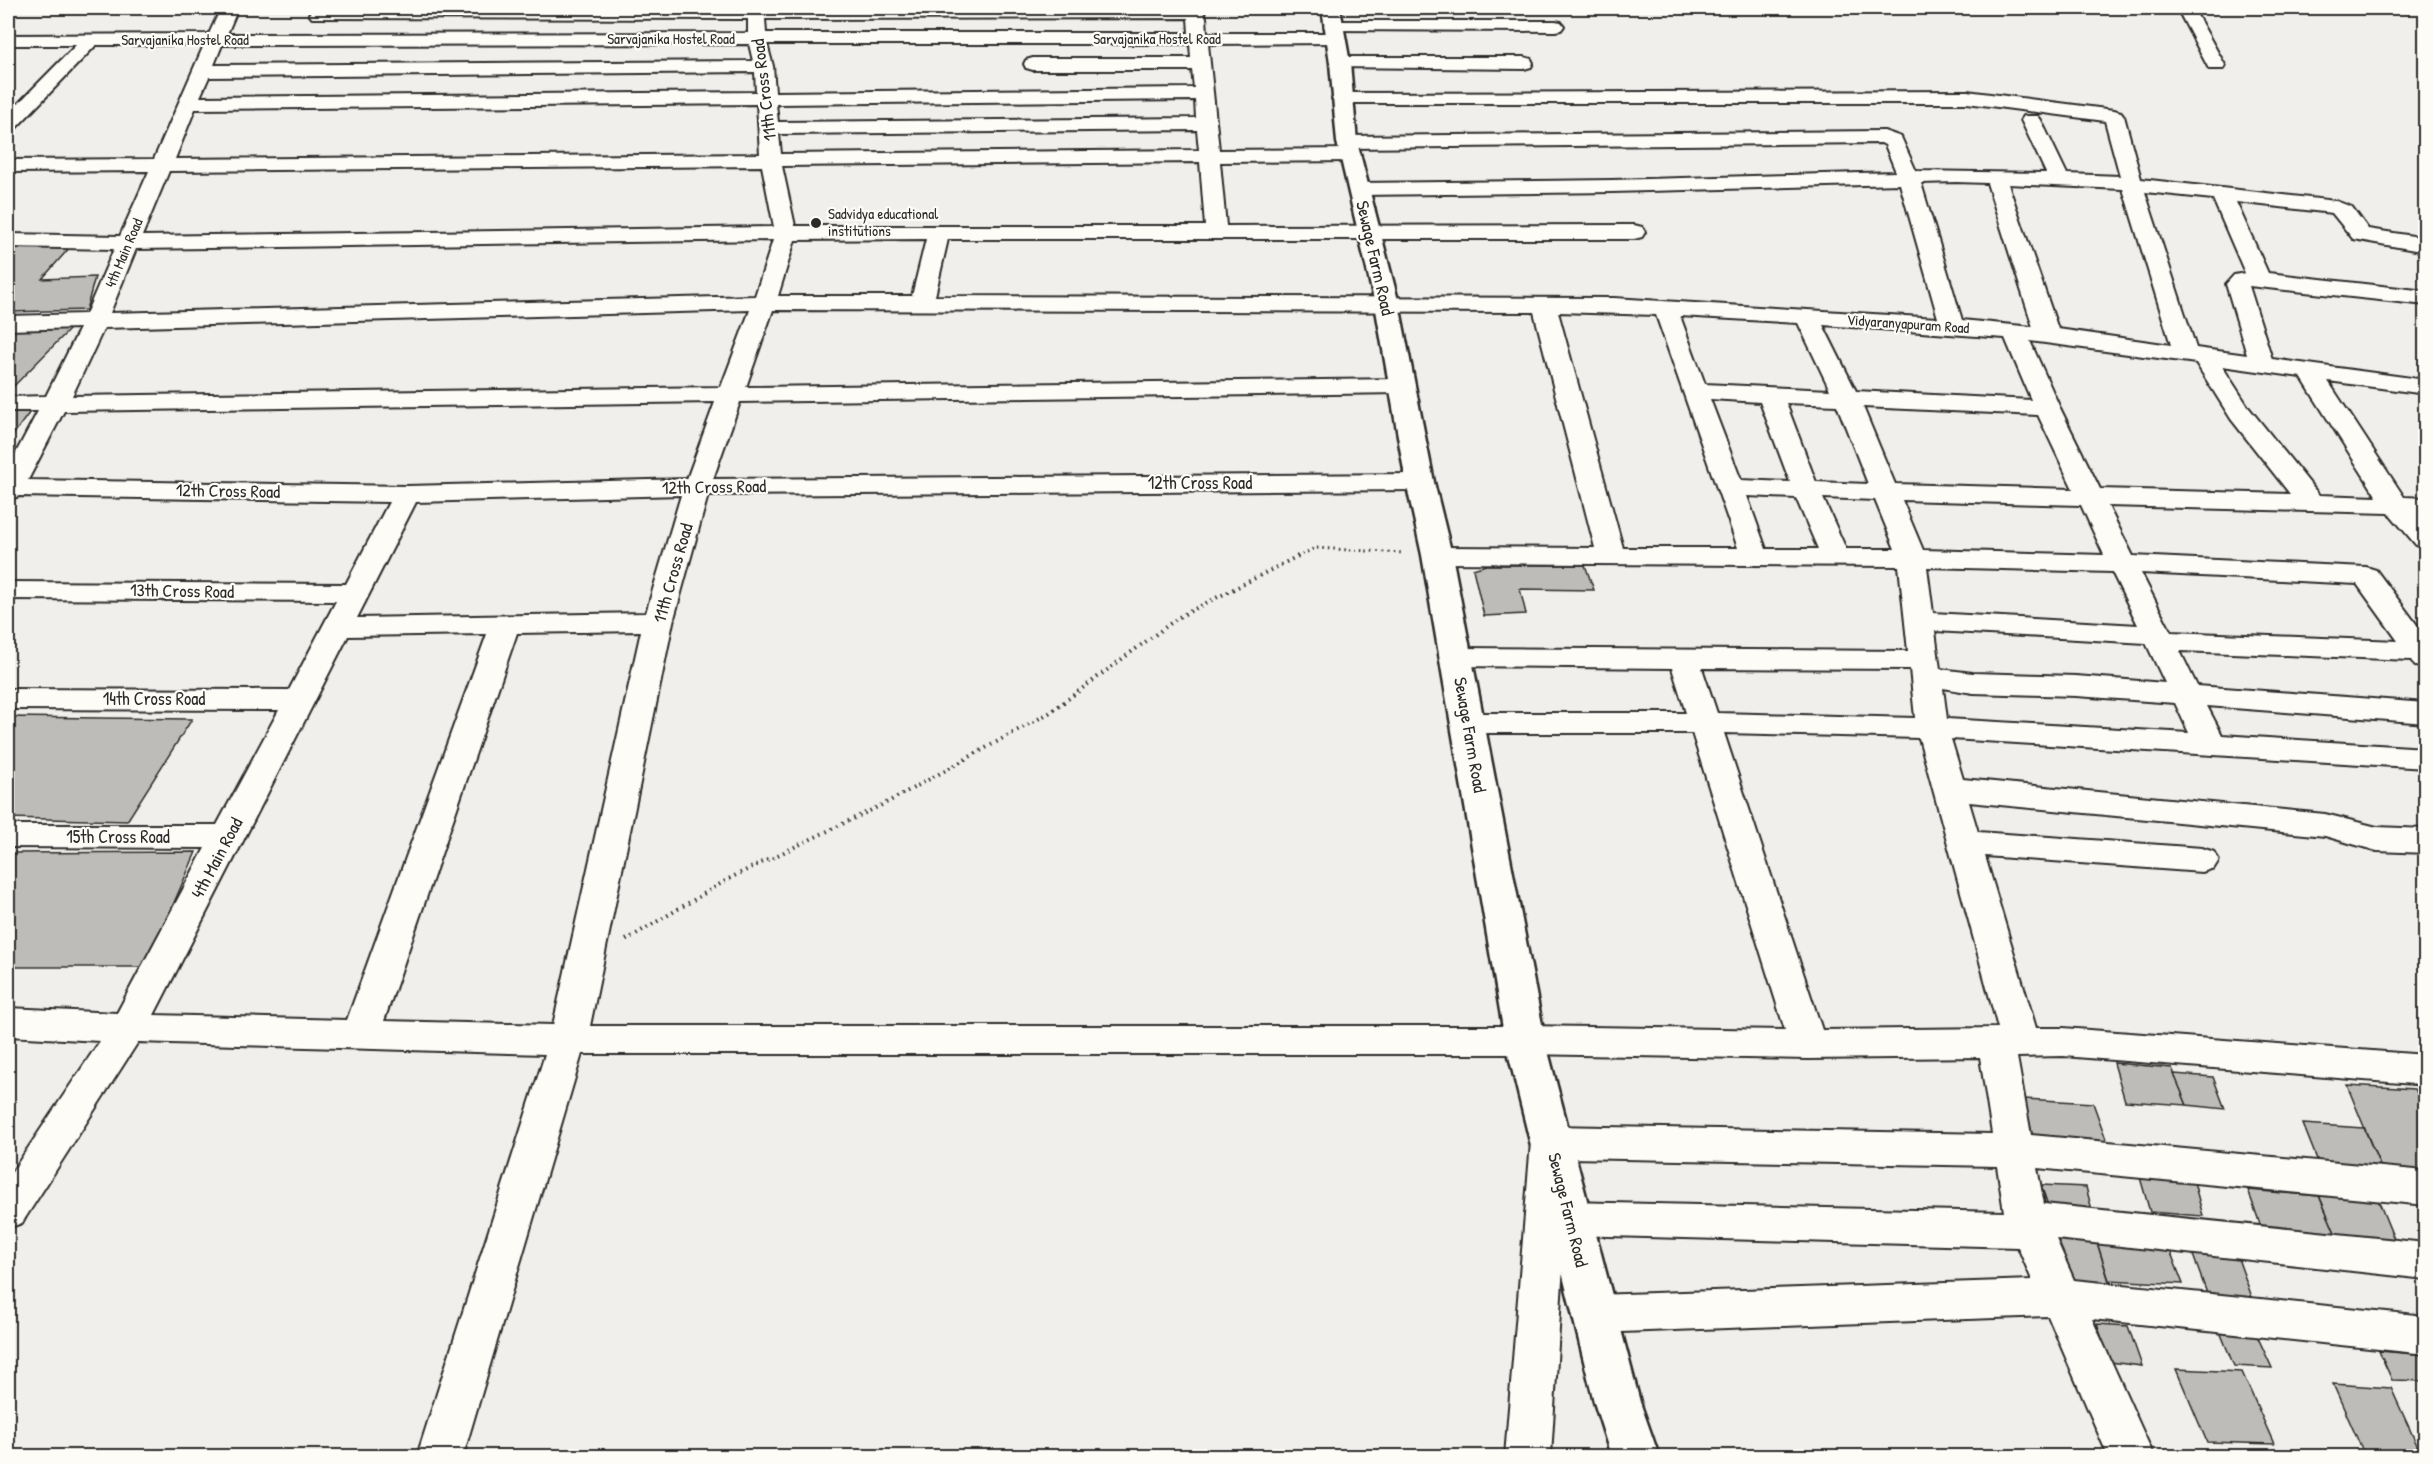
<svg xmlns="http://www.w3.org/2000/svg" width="2433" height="1464" viewBox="0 0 2433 1464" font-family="'Patrick Hand',sans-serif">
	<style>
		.building { fill: #bdbcb8; stroke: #2b2b2b; stroke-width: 1.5 }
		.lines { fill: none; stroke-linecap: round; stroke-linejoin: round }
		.minor-casing { stroke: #2b2b2b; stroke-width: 4 }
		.major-casing { stroke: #2b2b2b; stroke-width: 5 }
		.path-far1 { stroke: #2b2b2b; stroke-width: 3; stroke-dasharray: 1.5 4; stroke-linecap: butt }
		.path { stroke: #2b2b2b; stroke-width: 4; stroke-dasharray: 1.5 4.5; stroke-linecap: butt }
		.minor { fill: #fdfcf7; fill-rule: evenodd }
		.major { fill: #fdfcf7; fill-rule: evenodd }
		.poi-dot { fill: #2b2b2b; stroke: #fdfcf7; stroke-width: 2 }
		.labels { text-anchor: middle; stroke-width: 4.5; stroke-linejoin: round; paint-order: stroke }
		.far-street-label { font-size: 15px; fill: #2b2b2b; stroke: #fdfcf7 }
		.far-poi-label { font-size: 15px; fill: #2b2b2b; stroke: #fdfcf7; text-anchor: start }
		.street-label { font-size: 18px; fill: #2b2b2b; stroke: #fdfcf7 }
	</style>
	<rect width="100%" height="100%" fill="#f0efeb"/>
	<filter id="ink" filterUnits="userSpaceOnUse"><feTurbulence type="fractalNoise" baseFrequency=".0167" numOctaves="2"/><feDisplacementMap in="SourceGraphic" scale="12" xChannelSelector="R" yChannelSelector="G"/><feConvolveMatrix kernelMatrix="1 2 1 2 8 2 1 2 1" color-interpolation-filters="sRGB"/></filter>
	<g filter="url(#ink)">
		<g class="building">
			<path d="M8,244L72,245L42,279L95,277L86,310L8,312Z"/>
			<path d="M70,329L8,392V330Z"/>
			<path d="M8,409H32L8,442Z"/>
			<path d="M1486,565H1585L1594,590L1520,589L1526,614L1484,616L1473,569Z"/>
			<path d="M8,717L192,719L127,821L8,818Z"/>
			<path d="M196,852L146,967H8V853Z"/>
			<path d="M2114,1063L2172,1068L2187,1105L2125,1101Z"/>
			<path d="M2174,1074L2213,1077L2225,1109L2187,1105Z"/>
			<path d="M2347,1085L2415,1089L2426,1110V1174L2383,1173Z"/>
			<path d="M2024,1099L2093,1103L2107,1142L2033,1138Z"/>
			<path d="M2303,1124L2364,1128L2383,1173L2320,1167Z"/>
			<path d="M2139,1174L2193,1178L2203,1216L2150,1212Z"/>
			<path d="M2041,1185L2086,1187L2092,1210L2049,1208Z"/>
			<path d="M2315,1186L2374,1190L2394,1239L2336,1235Z"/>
			<path d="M2248,1190L2319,1196L2336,1235L2261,1227Z"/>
			<path d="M2043,1232L2095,1236L2112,1291L2061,1286Z"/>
			<path d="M2095,1236L2166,1240L2183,1284L2109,1280Z"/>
			<path d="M2190,1247L2236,1253L2253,1300L2208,1296Z"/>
			<path d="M2216,1322L2252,1325L2272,1368L2234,1366Z"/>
			<path d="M2097,1324L2128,1326L2142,1366L2110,1362Z"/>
			<path d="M2379,1351L2426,1355V1381L2392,1380Z"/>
			<path d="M2176,1369L2242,1372L2274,1444L2207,1442Z"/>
			<path d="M2333,1384L2391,1388L2422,1456H2365Z"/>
		</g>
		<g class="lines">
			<defs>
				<g id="minor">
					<path d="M221,8H238L227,34L748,33V19L312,18L309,14L312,10L318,9L1196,8L1202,9L1206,17L1207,33H1335L1341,34L1344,38L1341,42L1335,43L1208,44L1219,150L1351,149L1358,151L1361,155L1358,159L1351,161L1220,162L1226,226L1634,225L1642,227L1645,232L1642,237L1634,239H948L935,296L1614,298L1938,318L1900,184L1612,192L1359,195L1352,193L1349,189L1352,185L1359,183L1612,180L1896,172L1885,145L1881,143L1347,148L1340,146L1337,142L1340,138L1347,136L1884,131L1901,137L1916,171L2046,173L2021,120L2024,116H2038L2041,120L2067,174L2120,176L2105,121L1967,103H1335L1332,99L1335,95L1342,93L1967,91L2114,110L2121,112L2124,116L2141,179L2336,201L2352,207L2368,229L2426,238V252L2353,239L2332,213L2236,202L2268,273L2426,291V305L2249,286L2272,359L2426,380V394L2328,381L2404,497L2426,498V514H2419L2426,522V547L2416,545L2389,513L2108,506L2133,556L2366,567L2376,570L2426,637V668L2415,666L2411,660L2180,651L2197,686L2426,703V723L2207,706L2222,735L2426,748V768L1951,739L1963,779L2325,814L2377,827L2426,829V853L2377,851L2325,836L1969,802L1978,832L2202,848L2214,852L2219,860L2214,868L2202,872L1985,856L2036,1028H2063L2426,1055V1085L2063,1056L2017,1057L2031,1135L2426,1171V1205L2037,1168L2044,1204L2426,1243V1279L2056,1239L2074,1280L2426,1316V1354L2092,1319L2154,1456H2108L2048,1316L1595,1333L1580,1327L1574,1314L1580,1301L1595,1295L2032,1280L2018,1247L1571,1235L1565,1233L1551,1456H1505L1531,1142L1537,1131L1551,1126L1992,1134L1980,1057L1808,1059L1525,1054H582L463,1456H417L545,1054L138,1042L22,1223L8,1228V1178L100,1041L8,1036V1008L117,1013L205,848L8,847V825H217L279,710L8,709V689L289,690L336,601L8,599V582L346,584L389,502L19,496L8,500V468L38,411H8V397L46,396L80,328L8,330V316L86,314L114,249L8,247V234L120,236L149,171L8,172V160L154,159L204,45H96L15,129L8,131V114L76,45H8V35L209,34ZM1188,18L1189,33H766L765,19ZM749,44L753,61L214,65L222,45ZM767,44H1190L1191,58H1033L1026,60L1024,64L1026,68L1033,70H1192L1194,88L775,92L773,66ZM755,72L756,92L200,97L209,77ZM1195,100L1196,118L778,122L776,104ZM757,104L760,154L175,159L195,109ZM1197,130L1199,150L781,154L779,134ZM1200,162L1205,226H795L782,166ZM762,166L774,227L142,236L169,171ZM1956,182L1987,183L2033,327L1962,320L1921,183ZM2008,184L2123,189L2171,345L2058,329ZM2145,192L2213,199L2245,273L2234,275L2226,284L2247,355L2196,348ZM926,239L912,296H778L795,240ZM773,240L755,296L110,313L136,249ZM750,310L721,387L72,396L104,328ZM773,310L1534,312L1595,548L1437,547L1427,549L1423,555L1427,561L1437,563L1899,566L1908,651L1456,648L1445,650L1441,657L1445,664L1456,666L1672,668L1686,713H1467L1456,716L1451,723L1456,730L1467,733H1692L1785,1030L1525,1026H590L673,622L708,495L1420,490L1429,488L1433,482L1429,476L1420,474L713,479L740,402L1401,393L1410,391L1413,386L1410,381L1401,379L746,387ZM1558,312L1656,315L1738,548H1623ZM1680,316L1798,323L1830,390L1705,384ZM1823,325L2005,338L2031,400L1856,391ZM2030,341L2196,363L2231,419L2290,494L2100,489L2060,408ZM2222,366L2301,377L2377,497L2319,495L2249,408ZM1710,399L1760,402L1790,482L1741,480ZM715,402L687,479L407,486L28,480L64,411ZM1786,403L1837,405L1868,484L1816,482ZM1863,407L2038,415L2073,489L1895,484ZM681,495L646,613L357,618L416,502ZM1747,496L1796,498L1818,549H1766ZM1823,498L1875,500L1895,549H1846ZM1902,500L2081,505L2104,555L1923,550ZM1927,567L2112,572L2138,625L1933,613ZM2141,573L2357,584L2398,641L2171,632ZM641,631L553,1025L384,1021L517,633ZM1935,631L2146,643L2165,683L2076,676L1973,673L1940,669ZM487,634L347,1020L154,1015L348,636ZM1702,668L1910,669L1915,718L1717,713ZM1943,688L1973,693L2076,696L2175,703L2189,733L1947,719ZM1724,733L1919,738L1998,1028L1822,1030ZM1570,1158L1997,1166L2004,1212L1567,1202Z"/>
					<path d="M2177,8H2193L2225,65L2223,69H2209Z"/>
					<path d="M1333,21H1555L1561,22L1564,26L1561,30L1555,31L1327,30L1324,26L1327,22Z"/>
					<path d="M1340,57H1524L1531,59L1533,63L1531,67L1524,69L1333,67L1331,63L1333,59Z"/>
				</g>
				<path id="major" d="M1322,8H1340L1350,63L1357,142L1399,304L1434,482L1452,555L1545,1040L1640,1402L1659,1456H1611L1594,1402L1505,1040L1422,555L1406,482L1375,304L1337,142L1330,63Z"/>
			</defs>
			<use href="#minor" class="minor-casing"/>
			<use href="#major" class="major-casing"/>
			<path class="path-far1" d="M1297,557L1315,548L1404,553"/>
			<path class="path" d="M626,940L732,877L888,802L1049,713L1179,617L1300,555"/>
			<use href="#minor" class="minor"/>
			<use href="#major" class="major"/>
		</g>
	</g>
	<circle class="poi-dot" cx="816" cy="223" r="6"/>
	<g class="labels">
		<g class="far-street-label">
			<text x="671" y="44">Sarvajanika Hostel Road</text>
			<text x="1157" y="44">Sarvajanika Hostel Road</text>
			<text x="185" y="45">Sarvajanika Hostel Road</text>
			<text transform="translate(124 253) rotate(-67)" y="5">4th Main Road</text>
			<text transform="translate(1908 324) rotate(4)" y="5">Vidyaranyapuram Road</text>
		</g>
		<g class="far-poi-label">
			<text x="828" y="219">Sadvidya educational<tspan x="828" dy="17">institutions</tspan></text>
		</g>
		<g class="street-label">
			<text transform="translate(764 90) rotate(-97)" y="6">11th Cross Road</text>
			<text transform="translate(1375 258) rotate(77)" y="6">Sewage Farm Road</text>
			<text x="1200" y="489">12th Cross Road</text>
			<text transform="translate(714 487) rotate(-1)" y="6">12th Cross Road</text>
			<text transform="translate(228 491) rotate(1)" y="6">12th Cross Road</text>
			<text transform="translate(673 573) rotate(-74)" y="6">11th Cross Road</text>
			<text transform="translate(182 591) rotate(1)" y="6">13th Cross Road</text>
			<text x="154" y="705">14th Cross Road</text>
			<text transform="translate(1470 735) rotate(80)" y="6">Sewage Farm Road</text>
			<text x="118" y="843">15th Cross Road</text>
			<text transform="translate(217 858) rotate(-62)" y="6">4th Main Road</text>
			<text transform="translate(1568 1210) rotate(76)" y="6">Sewage Farm Road</text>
		</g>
	</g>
	<rect width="2433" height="1464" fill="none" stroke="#fdfcf7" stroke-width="30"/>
	<rect x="15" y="15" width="2403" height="1434" fill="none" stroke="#2b2b2b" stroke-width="2" filter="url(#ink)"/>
</svg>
